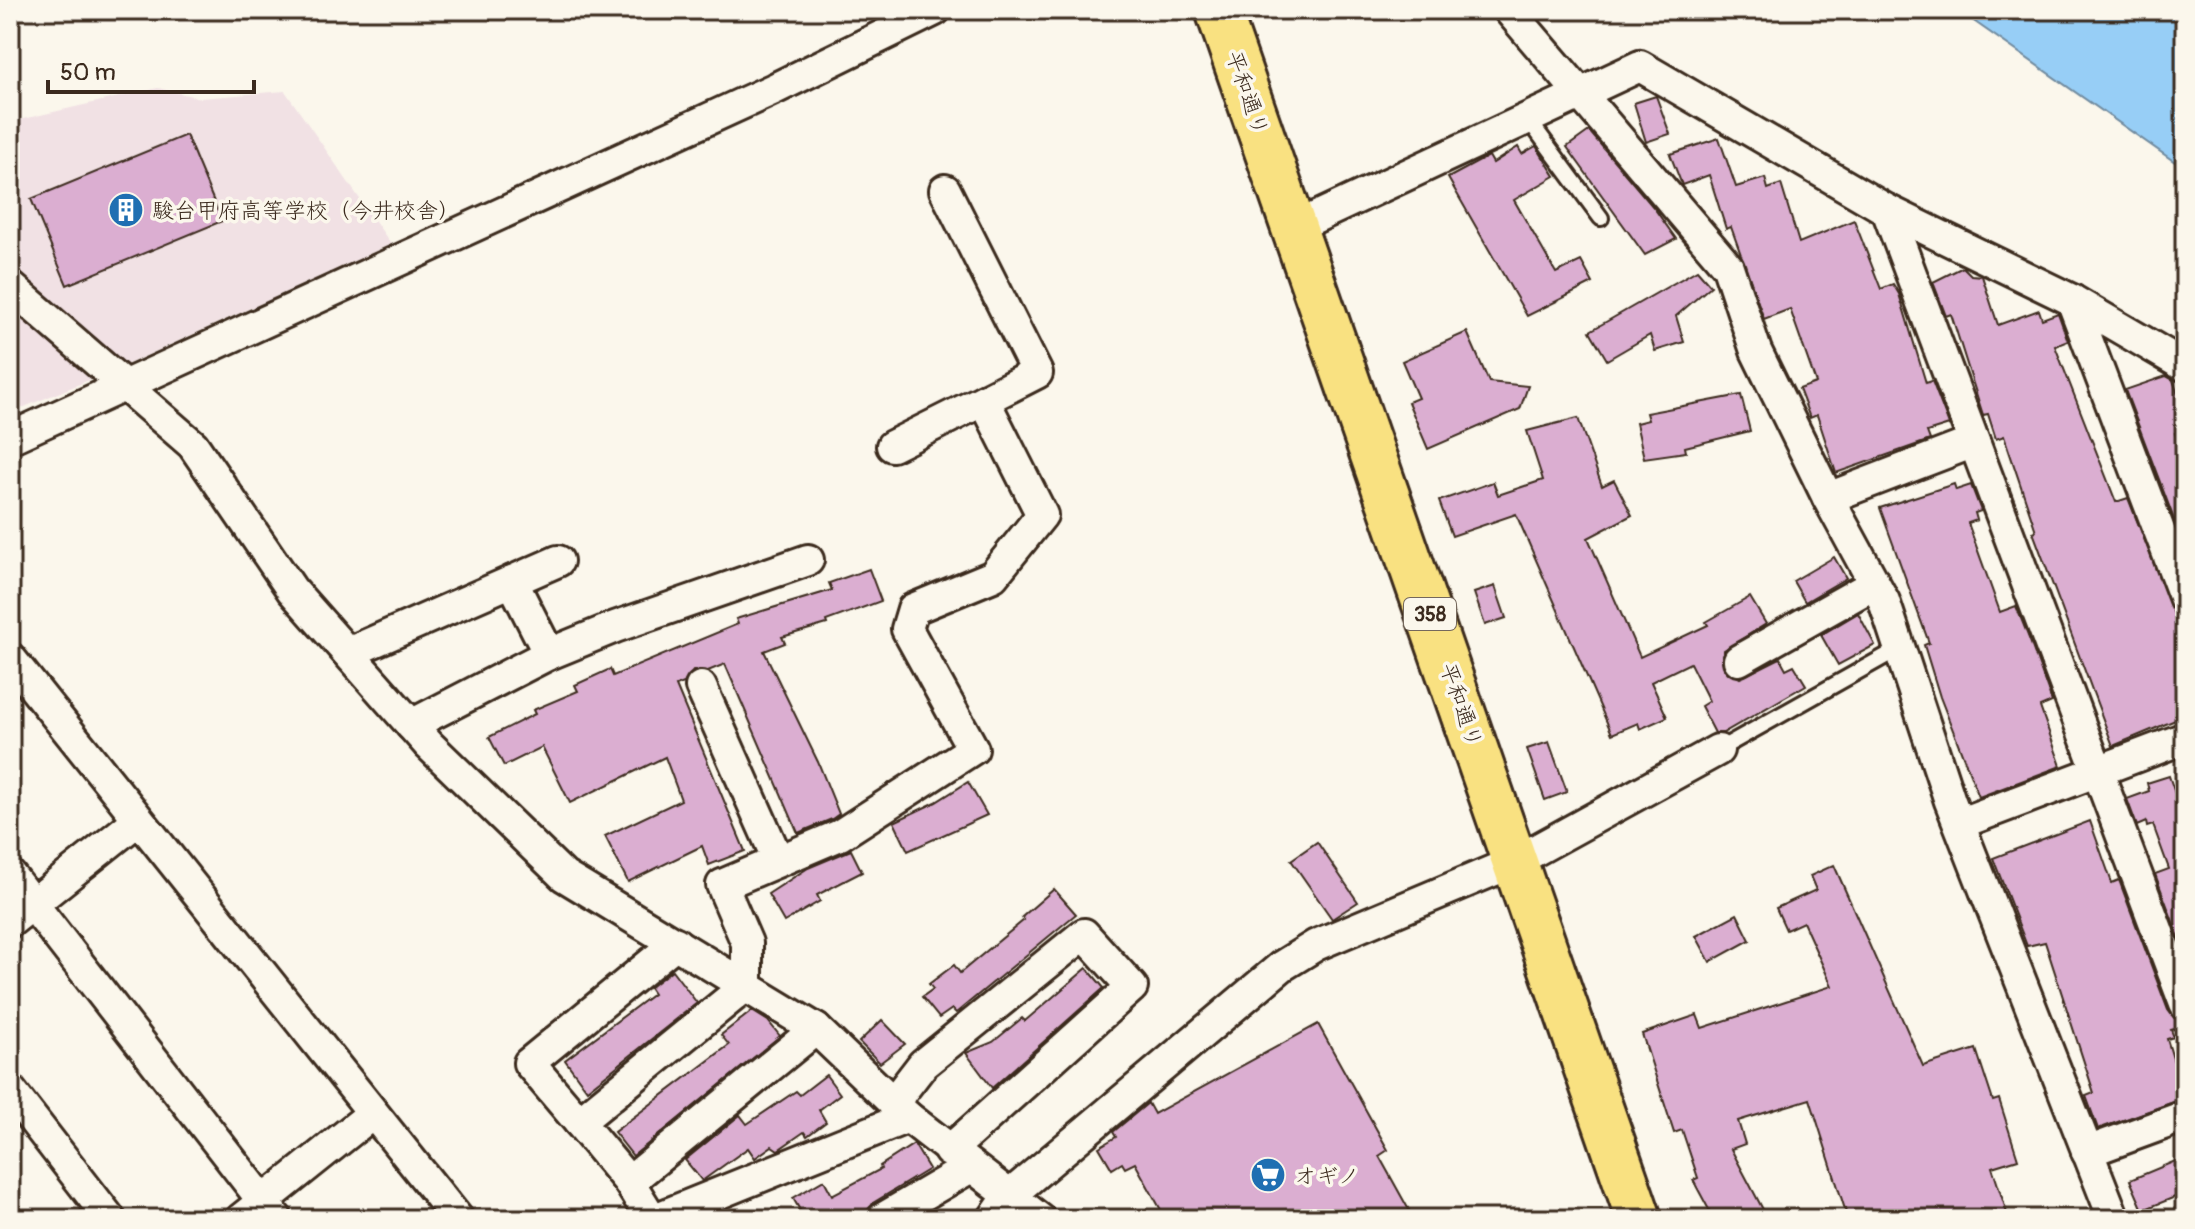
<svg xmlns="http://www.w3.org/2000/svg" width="2195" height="1229" viewBox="0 0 2195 1229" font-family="Pangolin,'Klee One',sans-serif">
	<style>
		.built { fill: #f1e1e4 }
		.water { fill: #97cef6; stroke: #728ca0; stroke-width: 2 }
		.building { fill: #dbaed1; stroke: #3b2a1e; stroke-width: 2 }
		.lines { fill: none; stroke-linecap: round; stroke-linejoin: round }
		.lane-casing { stroke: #3b2a1e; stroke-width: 20 }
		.street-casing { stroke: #3b2a1e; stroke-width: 36 }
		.highway-casing { stroke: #3b2a1e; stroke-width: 50 }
		.lane { stroke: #fbf7ec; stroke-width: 14 }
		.street { stroke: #fbf7ec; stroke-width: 30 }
		.highway { stroke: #f9e181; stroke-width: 44 }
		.labels { text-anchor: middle; stroke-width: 7; stroke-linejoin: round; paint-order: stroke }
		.shield { fill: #fbf7ec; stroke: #75685c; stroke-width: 2 }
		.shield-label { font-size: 20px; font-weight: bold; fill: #3b2a1e }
		.street-label { font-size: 22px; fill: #3b2a1e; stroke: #fbf7ec }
		.poi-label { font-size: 22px; fill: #3b2a1e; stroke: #fbf7ec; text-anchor: start }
	</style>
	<rect width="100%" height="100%" fill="#fbf7ec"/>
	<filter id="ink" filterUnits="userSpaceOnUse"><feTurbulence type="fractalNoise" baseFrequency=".0125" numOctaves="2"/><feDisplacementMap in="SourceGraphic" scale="16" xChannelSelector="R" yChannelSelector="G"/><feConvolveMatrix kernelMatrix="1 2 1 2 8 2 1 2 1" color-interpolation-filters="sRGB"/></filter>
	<g filter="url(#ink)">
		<g class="built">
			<path d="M158,88L200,98L285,91L391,244L124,366L10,267V122Z"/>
			<path d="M10,300L101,375L10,413Z"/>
		</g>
		<path class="water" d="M1958,10H2185V169Z"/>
		<g class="building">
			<path d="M1656,96L1670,134L1646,142L1634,103Z"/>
			<path d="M1589,131L1654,208L1676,239L1645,255L1567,147Z"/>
			<path d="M186,135L222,221L67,285L31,199Z"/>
			<path d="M1719,138L1736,187L1765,178L1768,189L1781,184L1799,243L1854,220L1881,289L1893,284L1899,294L1926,383L1932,381L1949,425L1927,432L1930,440L1836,473L1817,415L1810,418L1799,389L1816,383L1790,309L1764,319L1731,227L1726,229L1709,175L1682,185L1670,154Z"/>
			<path d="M1536,146L1555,176L1514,200L1556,273L1581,261L1593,283L1527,316L1448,178L1489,156L1493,163L1518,147L1522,154Z"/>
			<path d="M1963,267L1971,275L1982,276L1998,325L2039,310L2042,319L2058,313L2068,341L2055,346L2116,502L2128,498L2185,642V716L2113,746L2033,532L2036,531L2004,436L1996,439L1988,414L1983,415L1951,314L1946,316L1933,282Z"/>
			<path d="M1697,270L1711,286L1676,316L1684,342L1655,351L1650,335L1607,360L1590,331Z"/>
			<path d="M1467,332L1489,382L1528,386L1520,409L1428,449L1408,402L1418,398L1402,361Z"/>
			<path d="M2166,376L2173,380L2185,416V429L2175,433L2185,463V548L2125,390Z"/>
			<path d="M1741,395L1750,431L1685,447L1686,452L1644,458L1636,423L1648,420L1646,413Z"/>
			<path d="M1578,418L1602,486L1614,480L1632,515L1588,538L1640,657L1708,625L1706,622L1750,597L1766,624L1724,650V669L1740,678L1780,658L1786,669L1794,665L1806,685L1723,733H1715L1701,706L1709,701L1690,663L1651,682L1667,717L1640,729L1638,723L1612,734L1516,514L1452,536L1439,501L1493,482L1498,495L1543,480L1527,431Z"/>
			<path d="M1954,484L1956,490L1971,485L1981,511L1975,513L1977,520L1968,523L2000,612L2016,606L2030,641L2052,702L2040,707L2061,766L1979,797L1940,697L1924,645L1929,643L1880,508Z"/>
			<path d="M1834,557L1846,578L1805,602L1793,581Z"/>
			<path d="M869,569L881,601L826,621L827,624L782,637L785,643L764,651L818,762L839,814L832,819L798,833L725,664L708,671H693L684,683L676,686L745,851L709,865L702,846L628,882L605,836L681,800L665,757L570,803L542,747L504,766L489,737L535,714L533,710L578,691L575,685L610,669L613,676L738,624L736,619L832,590L829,583Z"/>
			<path d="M1495,586L1506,618L1485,625L1474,593Z"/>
			<path d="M1858,613L1875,645L1838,665L1821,635Z"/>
			<path d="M1549,742L1567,792L1545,800L1527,749Z"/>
			<path d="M2169,776L2185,822V953L2155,874L2169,869L2153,825L2147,827L2146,822L2137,826L2127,799L2149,791L2147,783Z"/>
			<path d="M968,782L987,815L908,851L894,822L936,802Z"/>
			<path d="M2090,821L2112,883L2119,880L2168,1010L2174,1018L2185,1022V1026L2171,1030L2174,1037L2167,1039L2185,1098L2098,1129L2086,1096L2094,1093L2045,942L2027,946L1993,858Z"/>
			<path d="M1317,842L1358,902L1332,919L1291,860Z"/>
			<path d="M851,850L862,872L817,895L820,901L784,922L768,894L808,868Z"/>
			<path d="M1834,865L1923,1066L1976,1049L1993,1101L1999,1099L2018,1159L1992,1167L2009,1219H1848L1810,1099L1738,1121L1745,1144L1731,1149L1768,1219H1714L1693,1180L1698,1178L1682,1130L1674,1133L1642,1034L1697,1015L1702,1028L1832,986L1803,922L1786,930L1776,908L1816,890L1810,876Z"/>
			<path d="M1054,889L1076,914L956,1013L952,1009L939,1018L922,997L933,989L929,984L954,965L960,973L1024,920L1022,917Z"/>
			<path d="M1737,914L1750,940L1710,962L1696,936Z"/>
			<path d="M1087,968L1104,988L992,1088L966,1053L993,1042L1022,1018L1025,1021Z"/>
			<path d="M672,970L697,1003L587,1090L565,1060L653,994L649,988Z"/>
			<path d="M752,1011L768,1021L780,1036L633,1156L614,1132L729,1045L721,1035Z"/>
			<path d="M882,1020L905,1044L880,1063L859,1042Z"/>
			<path d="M1318,1024L1388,1150L1379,1156L1414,1219H1166L1135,1163L1125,1168L1122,1163L1112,1169L1099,1147L1116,1137L1113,1132L1148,1103L1154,1114Z"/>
			<path d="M826,1075L840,1094L819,1110L826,1122L807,1136L804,1132L778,1150L772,1146L755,1158L748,1148L702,1181L685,1160L740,1115L747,1124L796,1091L800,1095Z"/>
			<path d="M914,1144L929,1169L873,1203L864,1219H789L801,1212L793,1198L824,1180L832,1195L881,1169L880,1166Z"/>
			<path d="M2185,1157V1193L2143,1210L2130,1180Z"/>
		</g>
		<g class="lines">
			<defs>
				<g id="lane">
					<path d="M1528,119L1601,218"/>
					<path d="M1718,750L1900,648"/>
				</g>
				<g id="street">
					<path d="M1509,10L1728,267L1756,351L1828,498L1884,601L1950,801L2114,1219"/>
					<path d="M945,190L1037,373L984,400"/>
					<path d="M1887,210L2185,1004"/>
					<path d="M1295,227L1640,66L1887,210L2072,300L2185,366"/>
					<path d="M10,286L193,445L292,590L429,745L564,876L816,1029L908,1117L1040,1219"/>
					<path d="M2072,300L2185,599"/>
					<path d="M10,438L774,89L935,10"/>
					<path d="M1828,498L1974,442"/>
					<path d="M512,581L549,654"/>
					<path d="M348,653L558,561"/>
					<path d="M10,658L458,1219"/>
					<path d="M1739,660L1874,584"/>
					<path d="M701,687L778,860"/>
					<path d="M411,725L549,654L615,627L808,560"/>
					<path d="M1961,823L2185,738"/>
					<path d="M10,875L277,1219"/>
					<path d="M10,922L138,820"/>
					<path d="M10,1090L110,1219"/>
					<path d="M893,1103L923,1064L1084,934L1132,987L949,1151"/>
					<path d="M579,1122L529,1063L676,943"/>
					<path d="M2087,1152L2185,1116"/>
					<path d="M629,1182L579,1122L747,985V943L722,885L840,835L973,749L907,629L913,609L993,576L1042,515L984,400L892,446"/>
					<path d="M241,1219L372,1114"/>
					<path d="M652,1219L629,1182L816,1029"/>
					<path d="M655,1219L908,1117"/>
					<path d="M882,1219L969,1168"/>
					<path d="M993,1219L1009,1196L1282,966L1316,945L1516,861L1718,750"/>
				</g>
				<path id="highway" d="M1218,10L1639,1219"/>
			</defs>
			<use href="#lane" class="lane-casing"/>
			<use href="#street" class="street-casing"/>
			<use href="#highway" class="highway-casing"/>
			<use href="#lane" class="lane"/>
			<use href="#street" class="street"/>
			<use href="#highway" class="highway"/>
		</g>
	</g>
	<defs>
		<symbol id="building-disc" viewBox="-11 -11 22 22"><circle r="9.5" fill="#1f6fb2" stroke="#fbf7ec"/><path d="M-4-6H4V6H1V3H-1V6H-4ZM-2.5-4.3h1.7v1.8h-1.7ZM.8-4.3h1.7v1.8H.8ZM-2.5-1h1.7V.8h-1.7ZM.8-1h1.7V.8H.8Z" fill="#fff"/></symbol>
		<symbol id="supermarket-disc" viewBox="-11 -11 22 22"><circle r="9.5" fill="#1f6fb2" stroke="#fbf7ec"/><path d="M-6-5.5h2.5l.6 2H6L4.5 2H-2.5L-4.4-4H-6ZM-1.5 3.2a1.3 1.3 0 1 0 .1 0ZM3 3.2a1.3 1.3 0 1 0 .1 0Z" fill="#fff"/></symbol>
	</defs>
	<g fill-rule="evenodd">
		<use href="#building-disc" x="106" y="190" width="40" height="40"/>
		<use href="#supermarket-disc" x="1248" y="1155" width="40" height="40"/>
	</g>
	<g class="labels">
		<rect class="shield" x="1404" y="598" width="52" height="32" rx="6"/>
		<g class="shield-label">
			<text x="1430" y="621">358</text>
		</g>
		<g class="street-label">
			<text transform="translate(1248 93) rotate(71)" y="8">平和通り</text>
			<text transform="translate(1462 705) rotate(71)" y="8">平和通り</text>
		</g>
		<g class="poi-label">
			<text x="152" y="218">駿台甲府高等学校（今井校舎）</text>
			<text x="1294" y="1183">オギノ</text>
		</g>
	</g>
	<rect width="2195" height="1229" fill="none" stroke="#fbf7ec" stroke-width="40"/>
	<rect x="20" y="20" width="2155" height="1189" fill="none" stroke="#3b2a1e" stroke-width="3" filter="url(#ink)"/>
	<path d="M48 80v12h206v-12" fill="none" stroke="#3b2a1e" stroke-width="4"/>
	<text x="60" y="80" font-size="24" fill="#3b2a1e" stroke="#fbf7ec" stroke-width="6" paint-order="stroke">50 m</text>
</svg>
